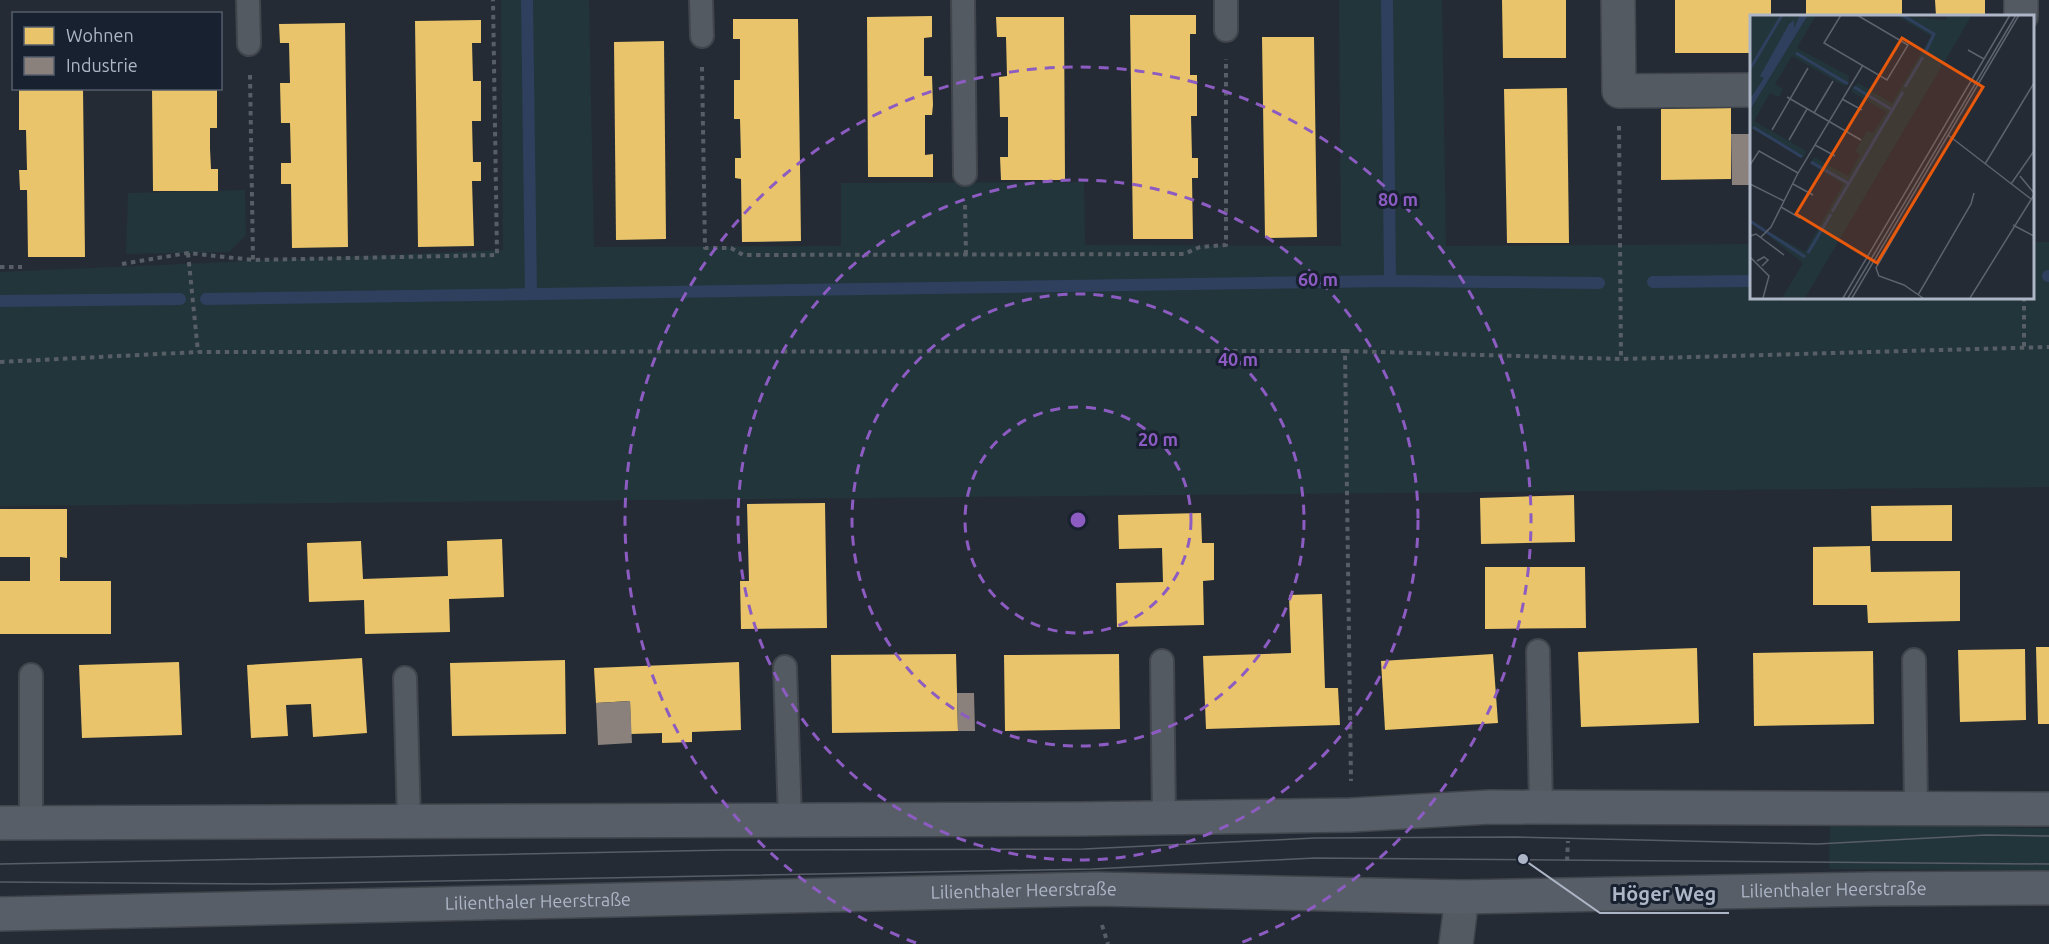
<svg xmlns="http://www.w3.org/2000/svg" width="2049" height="944" viewBox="0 0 2049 944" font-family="Ubuntu,sans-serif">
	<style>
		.green { fill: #22353a }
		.homes { fill: #e9c46a }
		.industry { fill: #8a817c }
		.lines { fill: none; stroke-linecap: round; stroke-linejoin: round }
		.stream { stroke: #2e405d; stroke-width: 12 }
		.lane-casing { stroke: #41454c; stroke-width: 26 }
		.street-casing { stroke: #41454c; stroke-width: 36 }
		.secondary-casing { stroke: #41454c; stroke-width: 36 }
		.path { stroke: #585e65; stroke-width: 4; stroke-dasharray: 4.5 4.5; stroke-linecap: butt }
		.lane { stroke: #545a62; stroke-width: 22 }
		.street { stroke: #545a62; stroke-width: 33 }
		.secondary { stroke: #585e67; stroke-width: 33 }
		.tram { stroke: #585d66; stroke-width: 1.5 }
		.ring { fill: none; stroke: #8c5cc2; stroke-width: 3; stroke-dasharray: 10 8 }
		.labels { text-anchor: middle; stroke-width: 6; stroke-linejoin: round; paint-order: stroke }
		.street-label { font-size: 18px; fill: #adb6c7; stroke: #18212f }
		.inset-river { fill: none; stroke: #2e405d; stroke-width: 3 }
		.inset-road { fill: none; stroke: #5b636f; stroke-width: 1.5 }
		.view { fill: #e8590c; fill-opacity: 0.15; stroke: #e8590c; stroke-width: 3 }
		.inset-edge { fill: none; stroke: #adb6c7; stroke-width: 3 }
		.centre { fill: #8c5cc2; stroke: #18212f; stroke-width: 3 }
		.ring-label { font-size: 18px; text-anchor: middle; font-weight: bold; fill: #8c5cc2; stroke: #18212f; stroke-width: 6; stroke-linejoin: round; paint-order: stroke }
		.leader { fill: none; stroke: #adb6c7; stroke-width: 2 }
		.callout-dot { fill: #adb6c7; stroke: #18212f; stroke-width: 2 }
		.callout-label { font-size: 20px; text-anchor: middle; font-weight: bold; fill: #adb6c7; stroke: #18212f; stroke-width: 6; stroke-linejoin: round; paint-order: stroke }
	</style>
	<rect width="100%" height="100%" fill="#252b34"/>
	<g class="green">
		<path d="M501,0H589L594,247L841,246V183L1084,182L1085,245L1341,246L1339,0H1442L1446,246L1752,244V297H2032L2033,242H2049V487L0,506V272L503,250Z"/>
		<path d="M245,190L246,235L229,252L126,254L128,193Z"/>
		<path d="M1830,824L2049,828V871L1829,869Z"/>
	</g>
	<g class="homes">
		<path d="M1502,0H1566V58H1503Z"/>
		<path d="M1675,0H1771V16H1752V53H1675Z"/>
		<rect x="1806" y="0" width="96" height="16"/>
		<path d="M1935,0H1985V16H1936Z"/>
		<path d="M1130,15H1196V34H1190V75H1197V116H1191L1192,158H1198V178H1192L1193,239H1133Z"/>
		<path d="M932,16V37L924,38V76H932L933,105L932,115H925V155L933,154V177H868L867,17Z"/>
		<path d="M996,17H1064L1065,180H1001L1000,157H1008V117H1000L999,77L1007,76L1006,37H997Z"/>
		<path d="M733,19H798L801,241L742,242L741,179L735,178V158H741L740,119H734V80H740V39H733Z"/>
		<path d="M481,20V43H472L473,81H481V121H472L473,162H481V181H472L474,246L418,247L415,21Z"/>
		<path d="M345,23L348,247L292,248L291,184H281V163H291L290,123H281L280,83H290L289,43H280L279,24Z"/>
		<path d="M1262,37H1314L1317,237L1265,238Z"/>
		<path d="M664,41L666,239L616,240L614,42Z"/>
		<path d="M26,88H83L85,257H28L27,190H20L19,170H27L26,130H19V90Z"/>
		<path d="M152,88L217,89V128H210V149L211,169H218V191H153Z"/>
		<path d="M1567,88L1569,243H1507L1504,89Z"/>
		<path d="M1731,108V179L1661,180V109Z"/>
		<path d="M1574,495L1575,542L1481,544L1480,498Z"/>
		<path d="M825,503L827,628L741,629L740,581H749L747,504Z"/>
		<path d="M1952,505V541H1872L1871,506Z"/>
		<path d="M0,509H67V558L60,557V581H111V634H0V581H30V557H0Z"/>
		<path d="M1201,513L1202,543H1214V580L1203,581L1204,625L1117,627L1116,583L1163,582L1162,548L1119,549L1118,515Z"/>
		<path d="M502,539L504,597L449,599L450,632L365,634L364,600L309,602L307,543L361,541L363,579L448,576L447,541Z"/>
		<path d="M1870,546L1871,572L1960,571V621L1868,623L1867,605H1813V547Z"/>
		<path d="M1485,567H1585L1586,628L1485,629Z"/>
		<path d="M1322,594L1325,688H1338L1340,725L1206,729L1203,656L1291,653L1289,595Z"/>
		<path d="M2036,647H2049V724H2038Z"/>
		<path d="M1697,648L1699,723L1581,727L1578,652Z"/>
		<path d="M2025,649L2026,720L1960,722L1958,650Z"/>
		<path d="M1873,651L1874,724L1754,726L1753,653Z"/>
		<path d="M956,654L958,731L832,733L831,655Z"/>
		<path d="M1119,654L1120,729L1005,731L1004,655Z"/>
		<path d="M1493,654L1498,723L1385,730L1381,661Z"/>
		<path d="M362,658L367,733L313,737L311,704L286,705L288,736L251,738L247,665Z"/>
		<path d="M565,660L566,734L452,736L450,663Z"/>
		<path d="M179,662L182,735L82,738L79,665Z"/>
		<path d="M739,662L741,730L692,732V742L662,743V733L631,734L630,701L596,703L594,668Z"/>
	</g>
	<g class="industry">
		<path d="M1731,134H1752V185H1732Z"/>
		<path d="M957,693H974L975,731H958Z"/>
		<path d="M630,701L632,743L598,745L596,703Z"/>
	</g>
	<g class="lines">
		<g class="stream">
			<path d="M527,0L531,294"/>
			<path d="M1387,0L1390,281"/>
			<path d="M2048,276H2049"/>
			<path d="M1653,282L1752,281"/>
			<path d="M206,299L1390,281L1599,283"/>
			<path d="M0,301L180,299"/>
		</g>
		<defs>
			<g id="lane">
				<path d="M248,0L249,44"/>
				<path d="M701,0L702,36"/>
				<path d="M963,0L965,174"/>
				<path d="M1226,0V30"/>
				<path d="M1538,651L1541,807"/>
				<path d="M1914,660L1916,808"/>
				<path d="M1162,661L1164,818"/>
				<path d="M785,667L790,820"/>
				<path d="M31,675V823"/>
				<path d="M405,678L409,821"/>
			</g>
			<g id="street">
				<path d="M1618,0L1619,91L1752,90"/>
				<path d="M2021,0V16"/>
				<path d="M1456,944L1462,897"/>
			</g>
			<g id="secondary">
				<path d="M0,823L1078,819L1351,815L1490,807L2049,809"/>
				<path id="s1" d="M0,914L1096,889L1462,897L1873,889L2049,888"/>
			</g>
		</defs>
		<use href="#lane" class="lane-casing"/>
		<use href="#street" class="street-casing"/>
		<use href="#secondary" class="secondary-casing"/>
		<g class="path">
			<path d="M702,67L705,248H731L743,255L1184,254L1200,247L1226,245V59"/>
			<path d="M250,75L253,260"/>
			<path d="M1619,126L1621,359"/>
			<path d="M965,205L966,255"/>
			<path d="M188,253L198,352"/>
			<path d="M122,264L188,253L253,260L497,255L493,0"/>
			<path d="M0,267H22"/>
			<path d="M2024,297V347"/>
			<path d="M1345,351L1621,359L2049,347"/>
			<path d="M0,362L198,352L1345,351L1351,781"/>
			<path d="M1567,861L1568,841"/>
			<path d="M1102,925L1108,944"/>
		</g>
		<use href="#lane" class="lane"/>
		<use href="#street" class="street"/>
		<use href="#secondary" class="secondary"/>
		<g class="tram">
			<path d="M0,864L726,850L1084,849L1315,838L1515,837L1817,844L1986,835L2049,836"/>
			<path d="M0,882L271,884L1092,869L1315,858L2049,864"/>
		</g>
	</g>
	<g class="ring">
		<circle cx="1078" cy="520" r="113"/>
		<circle cx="1078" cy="520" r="226"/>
		<circle cx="1078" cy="520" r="340"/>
		<path d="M916 943A453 453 0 1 1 1240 943"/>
	</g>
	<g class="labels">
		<g class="street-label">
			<text dy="6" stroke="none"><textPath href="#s1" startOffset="1834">Lilienthaler Heerstraße</textPath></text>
			<text dy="6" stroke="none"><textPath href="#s1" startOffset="1024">Lilienthaler Heerstraße</textPath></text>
			<text dy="6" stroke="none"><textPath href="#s1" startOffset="538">Lilienthaler Heerstraße</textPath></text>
		</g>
	</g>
	<g transform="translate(1750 15)">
		<rect width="284" height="284" fill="#252b34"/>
		<path d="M0,0H52L0,89ZM58,0H66L47,33L99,61L98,68L94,71L42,41L25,69L33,74L29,82L20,78L4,106L56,136L54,143L0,113V95ZM145,0L195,5L198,0H222L55,283H32L53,248L19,221L23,219L55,237L93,169L60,149L64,142L98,161L110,140L105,136L117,116L123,118L136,97L102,77V73L108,68L142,88L181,21Z" fill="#22353a"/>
		<path d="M50,0H58L0,95V84L14,63L10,61L39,9L44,5V13Z" fill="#2e405d"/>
		<path class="inset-river" d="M152,0L184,19L175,38M46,38L98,69M0,54L32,0M104,72L141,94M155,72L173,42M3,112L52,142M61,147L98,168M82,197L153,77M0,206L55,242M58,238L81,199"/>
		<path class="inset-road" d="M91,0L74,28L137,65L158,30L107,0M218,35L234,44M37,82L111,125M92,84L112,95M64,98L83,66M22,115L58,53M198,120L281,184M39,125L57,94M65,130L85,141M235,149L284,68M0,150L9,136L48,158M270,161L284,178M0,169L34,186M43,169L63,180M261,169L284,136M31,192L50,203M263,210L284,221M0,221L6,219L34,240M11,222L21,212L48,158L113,50M0,242L19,261L13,283M7,246L14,242L18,245L12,251M168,280L221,189L224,178M93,283L260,0M98,283L266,0M102,283L269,0M173,283L154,270L129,261L126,253L175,168M220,283L284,180"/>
		<path class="view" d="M152,23L233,72L127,248L46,199Z"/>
		<rect width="284" height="284" class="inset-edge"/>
	</g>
	<circle cx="1078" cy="520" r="9" class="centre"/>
	<g class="ring-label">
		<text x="1398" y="206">80 m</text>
		<text x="1318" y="286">60 m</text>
		<text x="1238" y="366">40 m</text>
		<text x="1158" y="446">20 m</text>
	</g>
	<path class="leader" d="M1523 859L1600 913H1729"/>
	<circle class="callout-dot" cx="1523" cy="859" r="6"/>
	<g class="callout-label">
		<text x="1664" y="901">Höger Weg</text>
	</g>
	<rect x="12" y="12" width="210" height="78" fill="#18212f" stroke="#545d6c" stroke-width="1.5"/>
	<rect x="24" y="27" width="30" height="18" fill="#e9c46a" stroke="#545d6c" stroke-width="1.5"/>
	<text x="66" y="42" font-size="18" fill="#adb6c7">Wohnen</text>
	<rect x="24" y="57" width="30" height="18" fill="#8a817c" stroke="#545d6c" stroke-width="1.5"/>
	<text x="66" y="72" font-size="18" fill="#adb6c7">Industrie</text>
</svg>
